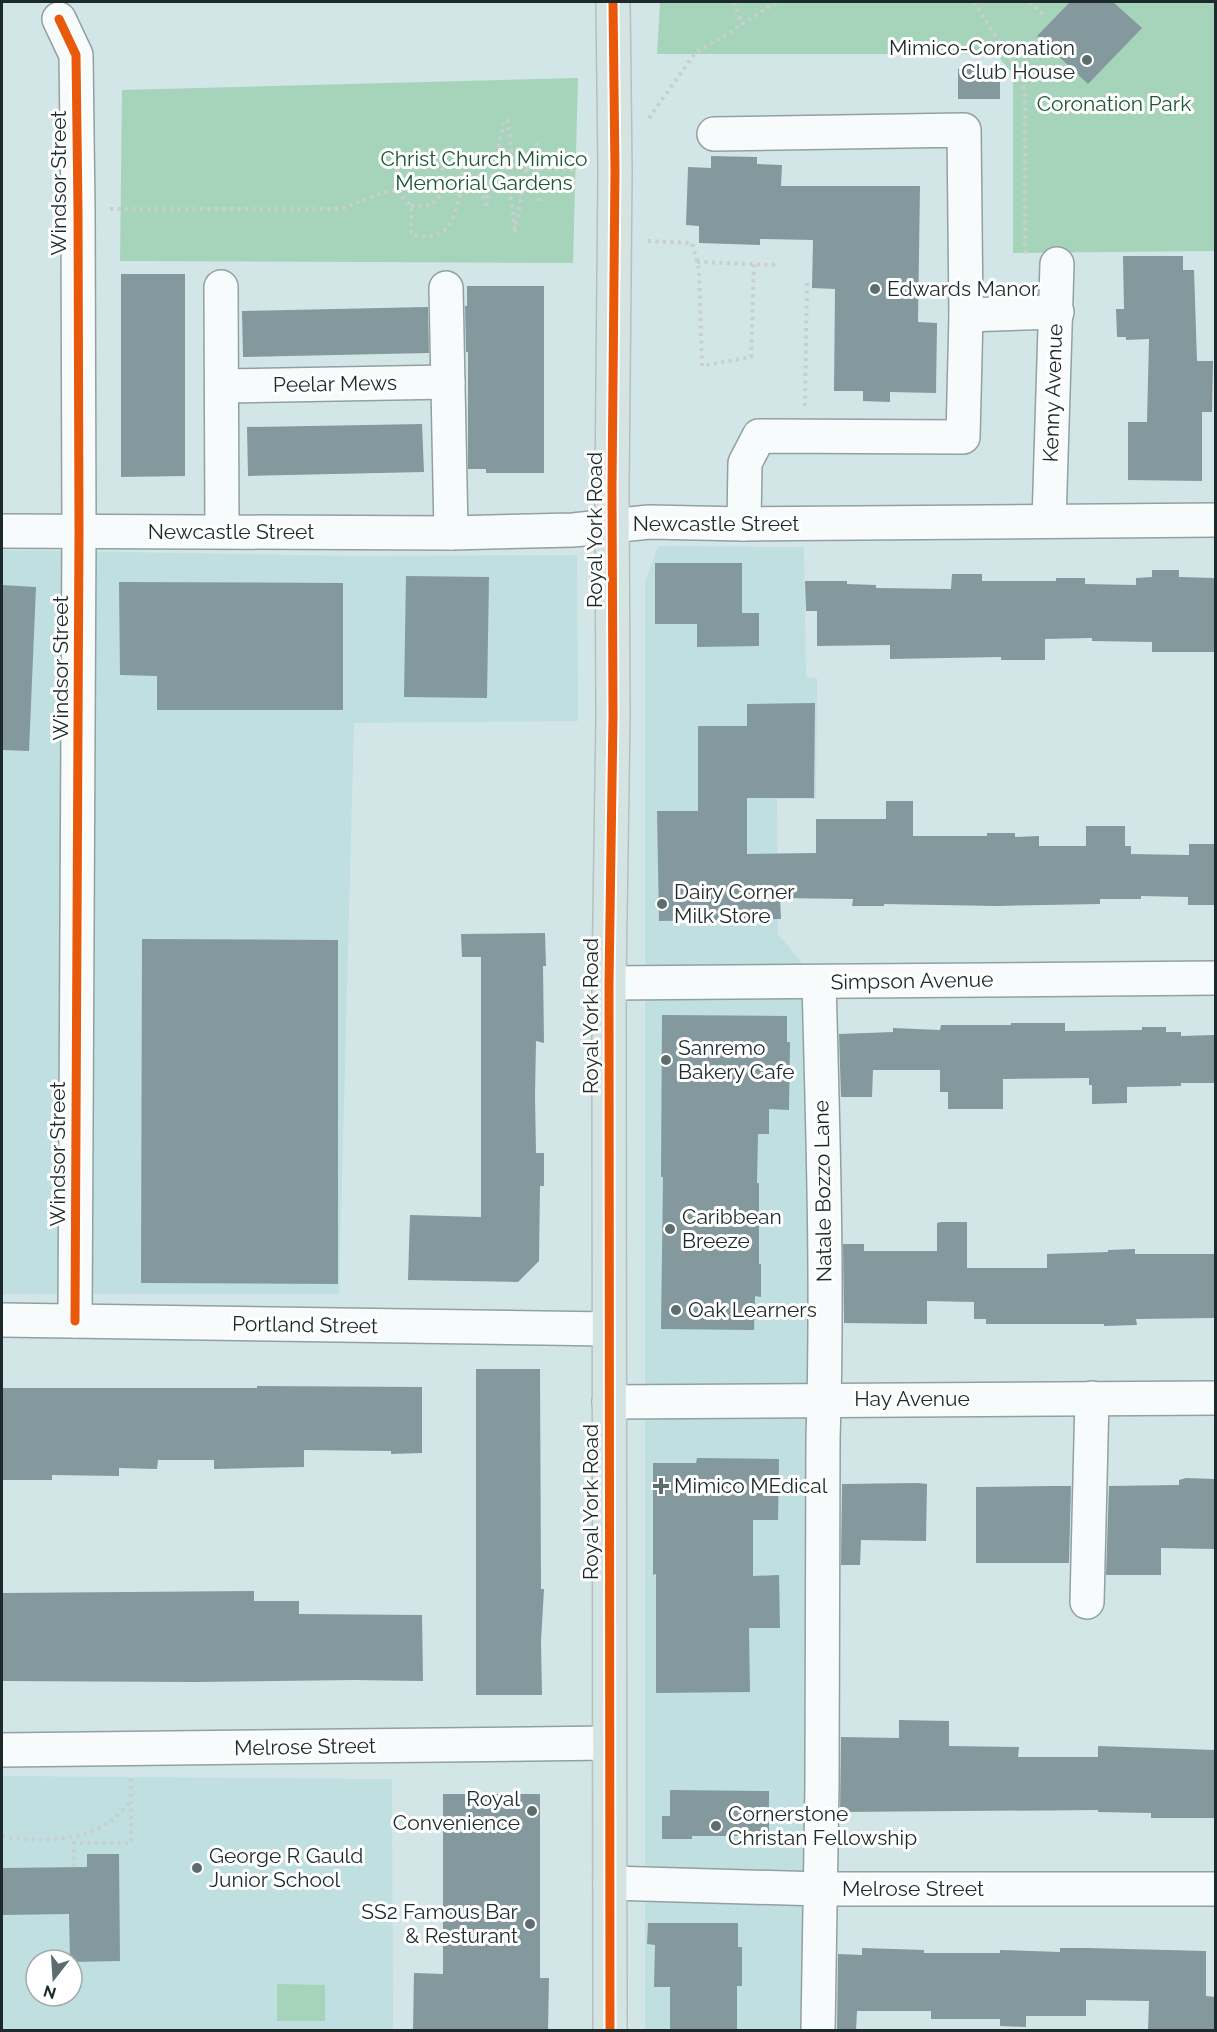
<svg xmlns="http://www.w3.org/2000/svg" width="1217" height="2032" viewBox="0 0 1217 2032" font-family="Raleway,sans-serif">
	<style>
		.built { fill: #bfdfe1; fill-rule: evenodd }
		.green { fill: #a6d4ba }
		.building { fill: #84999d }
		.lines { fill: none; stroke-linecap: round; stroke-linejoin: round }
		.minor-casing { stroke: #92a0a1; stroke-width: 36 }
		.major-casing { stroke: #b5bfc0; stroke-width: 36 }
		.path { stroke: #c9cecf; stroke-width: 4; stroke-dasharray: 3 4.5; stroke-linecap: butt }
		.minor { stroke: #f8fbfb; stroke-width: 33 }
		.major { stroke: #d3e4e3; stroke-width: 33 }
		.cycleway-casing { stroke: #fff; stroke-width: 13 }
		.cycleway { stroke: #e8590c; stroke-width: 9 }
		.poi-dot { fill: #5d6c6d; stroke: #fff; stroke-width: 2 }
		.labels { text-anchor: middle; stroke-width: 6; stroke-linejoin: round; paint-order: stroke }
		.poi-label { font-size: 21px; fill: #1d2a2b; stroke: #fff; text-anchor: start }
		.park-label { font-size: 21px; fill: #1b5833; stroke: #fff }
		.street-label { font-size: 21px; fill: #1d2a2b; stroke: #fff }
	</style>
	<rect width="100%" height="100%" fill="#d3e6e7"/>
	<g class="built">
		<path d="M658,546L804,547L806,677L817,678L816,799H777L778,934L833,1000L817,2030H645V583Z"/>
		<path d="M2,550L353,556L577,555L578,721L354,723L339,1294H2Z"/>
		<path d="M2,1776L392,1779L393,2030H2ZM36,1960H72V1996H36Z"/>
	</g>
	<g class="green">
		<path d="M660,2H1215V251L1013,253V74L996,54H657Z"/>
		<path d="M578,78L573,263L120,261L122,90Z"/>
		<path d="M277,1984L325,1985V2021H277Z"/>
	</g>
	<g class="building">
		<path d="M1070,2H1113L1142,28L1088,84L1037,36Z"/>
		<rect x="958" y="69" width="42" height="30"/>
		<path d="M711,156L757,157V164L782,165L781,186H920L918,322L937,323L936,393L890,392V402L863,401V391H834L835,289L812,288L813,240L760,239V245L699,243V226L686,225L688,167L711,168Z"/>
		<path d="M1123,256H1183V270H1194L1197,361H1213L1212,412H1202V481L1128,480V422H1147L1149,339L1126,340V337H1117L1116,309H1124Z"/>
		<path d="M121,274H185V476L121,477Z"/>
		<path d="M467,286H544V473H486V469H468V352H466L465,306H467Z"/>
		<path d="M428,307L429,353L243,357L242,311Z"/>
		<path d="M422,424L424,472L248,476L247,427Z"/>
		<path d="M655,563H742V613H759V646L697,647V624H655Z"/>
		<path d="M1152,570H1179V577L1215,578V652H1152V642L1092,641V638L1045,639V660H1001V657L890,659V645L817,646V611H806L805,581H847V584L876,585V588L951,589L952,574H982V581H1056V578H1085V584L1136,585V578L1152,577Z"/>
		<path d="M406,576L489,577L487,698L404,697Z"/>
		<path d="M119,582L343,583V710H157V676L120,675Z"/>
		<path d="M2,585L36,587L29,751L2,750Z"/>
		<path d="M815,703L814,798H747V854L816,853V819H886V801H913V836H987V833H1015V837L1039,836V846H1086V826H1125V846H1131V854L1189,855V844H1215V905H1188V897L1141,896V899H1100V904L996,906L884,904V906H852L853,899L780,898L781,919L659,921L657,811H698V726H747V704Z"/>
		<path d="M545,933L546,966H543L544,1043L536,1041L535,1096L536,1153H544V1186H540L539,1261L518,1282L408,1280L410,1215L481,1217V957H462L461,934Z"/>
		<path d="M142,939L338,940V1284L141,1283Z"/>
		<path d="M662,1015L787,1016V1042H790L789,1110L769,1109V1134H758L757,1183H759V1264H761V1297L755,1296L754,1330L661,1329L663,1177H661Z"/>
		<path d="M1011,1023H1065V1031L1142,1030V1027H1166V1032H1181V1036L1215,1035V1083H1181V1086L1127,1087V1103L1092,1104V1085H1089V1078L1003,1079V1109H948V1092H940V1070H873L872,1097H841L839,1034L893,1032V1028L940,1030L941,1025H1011Z"/>
		<path d="M941,1222H967V1268H1047V1254L1108,1252V1250L1135,1249V1254H1215V1318L1136,1319L1137,1325L1104,1326V1324H986V1319H974V1302L927,1301V1324L844,1323L843,1244H864V1251H937V1223Z"/>
		<path d="M476,1369H540L541,1583V1589H544L541,1641L542,1695H476Z"/>
		<path d="M257,1386L422,1387V1453L391,1454V1451L304,1450V1467L214,1469V1460H158L157,1469L119,1468V1476L52,1475V1480H2V1388H257Z"/>
		<path d="M697,1458L779,1459L778,1520H753V1576L779,1575L780,1628H749L750,1692L656,1693V1574L653,1575V1463H696Z"/>
		<path d="M1186,1478L1215,1479V1549L1161,1548V1575H1106L1109,1486L1179,1485V1480Z"/>
		<path d="M918,1483L927,1484L926,1541L861,1540L860,1565H841L842,1484Z"/>
		<path d="M1051,1486H1071L1069,1563H976V1487Z"/>
		<path d="M254,1591V1601H299V1614L422,1615L423,1681L354,1680L195,1682L2,1681V1593Z"/>
		<path d="M899,1720L949,1721V1746L1019,1747L1018,1757H1098V1746L1215,1750V1818H1151V1813L1098,1812V1810L840,1812L841,1737L899,1738Z"/>
		<path d="M670,1790L769,1791V1836H692V1839H662V1816H670Z"/>
		<path d="M443,1794H540V1978H549L548,2031H413L414,1973L443,1974Z"/>
		<path d="M87,1854H119L120,1961L72,1962L70,1960L69,1914L2,1915V1868L87,1867Z"/>
		<path d="M648,1923H738V1947H742V1986H737V2031H670V1987H654L655,1945L647,1944Z"/>
		<path d="M862,1948L924,1950V1953H1000V1950L1060,1952V1948H1087L1206,1951V1996L1215,1997V2031H1148L1149,2001L1086,2000V2016H1026V2027L1000,2026V2019H931V2011H857L856,2031H837L838,1954L862,1955Z"/>
	</g>
	<g class="lines">
		<defs>
			<g id="minor">
				<path d="M59,19L76,55L78,210L79,532L75,1321"/>
				<path d="M714,134L964,130L966,315L963,437L759,436L745,463L744,524"/>
				<path d="M221,287L222,531"/>
				<path d="M446,288L451,533"/>
				<path d="M966,315L1057,312"/>
				<path d="M222,386L448,382"/>
				<path d="M1049,521L1057,264"/>
				<path d="M2,531L451,533L573,530L649,522L744,524L1216,520"/>
				<path d="M609,983L1216,978"/>
				<path d="M2,1320L609,1329"/>
				<path d="M609,1402L1216,1398"/>
				<path d="M1087,1602L1092,1398"/>
				<path d="M2,1750L609,1743"/>
				<path d="M610,1883L820,1889H1216"/>
				<path d="M818,2030L822,1786L823,1439C828,1287 823,1134 819,982"/>
			</g>
			<path id="major" d="M610,2030L609,983L613,716L612,488L615,171L613,2"/>
		</defs>
		<use href="#minor" class="minor-casing"/>
		<use href="#major" class="major-casing"/>
		<g class="path">
			<path d="M734,2L742,25"/>
			<path d="M974,2L1018,71L1025,93V257"/>
			<path d="M1029,2L1045,16"/>
			<path d="M649,118L695,53L732,31L776,2"/>
			<path d="M478,166L486,208L504,120L508,121L513,167"/>
			<path d="M507,167L515,233L526,168"/>
			<path d="M534,168L537,140"/>
			<path d="M538,168L539,202"/>
			<path d="M397,191L411,206V234C417,235 425,237 431,236C459,233 461,187 463,166"/>
			<path d="M411,206L431,205L445,190L442,165"/>
			<path d="M110,209H341L382,193L397,190V165L414,151L438,153L442,165L578,170"/>
			<path d="M648,241L692,243L699,269L702,366L751,357L754,264"/>
			<path d="M697,262L776,265"/>
			<path d="M805,406L807,283"/>
			<path d="M2,1836C33,1842 75,1842 103,1826C114,1820 123,1810 130,1801"/>
			<path d="M74,1867V1843H131V1778"/>
		</g>
		<use href="#minor" class="minor"/>
		<use href="#major" class="major"/>
		<defs>
			<g id="cycleway">
				<path d="M59,19L76,55L78,210L79,532L75,1321"/>
				<path d="M610,2030L609,983L613,716L612,488L615,171L613,2"/>
			</g>
		</defs>
		<use href="#cycleway" class="cycleway-casing"/>
		<use href="#cycleway" class="cycleway"/>
	</g>
	<g class="poi-dot">
		<circle cx="1087" cy="60" r="6"/>
		<circle cx="875" cy="289" r="6"/>
		<circle cx="662" cy="904" r="6"/>
		<circle cx="666" cy="1060" r="6"/>
		<circle cx="670" cy="1229" r="6"/>
		<circle cx="676" cy="1310" r="6"/>
		<path d="M658 1477h6v6h6v6h-6v6h-6v-6h-6v-6h6z"/>
		<circle cx="532" cy="1811" r="6"/>
		<circle cx="716" cy="1826" r="6"/>
		<circle cx="197" cy="1868" r="6"/>
		<circle cx="530" cy="1924" r="6"/>
	</g>
	<g class="labels">
		<g class="poi-label">
			<text x="1075" y="55" text-anchor="end">Mimico-Coronation<tspan x="1075" dy="24">Club House</tspan></text>
			<text x="887" y="296">Edwards Manor</text>
			<text x="674" y="899">Dairy Corner<tspan x="674" dy="24">Milk Store</tspan></text>
			<text x="678" y="1055">Sanremo<tspan x="678" dy="24">Bakery Cafe</tspan></text>
			<text x="682" y="1224">Caribbean<tspan x="682" dy="24">Breeze</tspan></text>
			<text x="688" y="1317">Oak Learners</text>
			<text x="674" y="1493">Mimico MEdical</text>
			<text x="520" y="1806" text-anchor="end">Royal<tspan x="520" dy="24">Convenience</tspan></text>
			<text x="728" y="1821">Cornerstone<tspan x="728" dy="24">Christan Fellowship</tspan></text>
			<text x="209" y="1863">George R Gauld<tspan x="209" dy="24">Junior School</tspan></text>
			<text x="518" y="1919" text-anchor="end">SS2 Famous Bar<tspan x="518" dy="24">&amp; Resturant</tspan></text>
		</g>
		<g class="park-label">
			<text x="1114" y="111">Coronation Park</text>
			<text x="484" y="166">Christ Church Mimico<tspan x="484" dy="24">Memorial Gardens</tspan></text>
		</g>
		<g class="street-label">
			<text transform="translate(59 183) rotate(-90)" y="7">Windsor Street</text>
			<text transform="translate(335 384) rotate(-1)" y="7">Peelar Mews</text>
			<text transform="translate(1053 393) rotate(-88)" y="7">Kenny Avenue</text>
			<text x="716" y="531">Newcastle Street</text>
			<text transform="translate(595 530) rotate(-90)" y="7">Royal York Road</text>
			<text x="231" y="539">Newcastle Street</text>
			<text transform="translate(61 668) rotate(-90)" y="7">Windsor Street</text>
			<text transform="translate(912 981) rotate(-1)" y="7">Simpson Avenue</text>
			<text transform="translate(591 1016) rotate(-90)" y="7">Royal York Road</text>
			<text transform="translate(58 1154) rotate(-90)" y="7">Windsor Street</text>
			<text transform="translate(823 1191) rotate(-91)" y="7">Natale Bozzo Lane</text>
			<text transform="translate(305 1325) rotate(1)" y="7">Portland Street</text>
			<text x="912" y="1406">Hay Avenue</text>
			<text transform="translate(591 1502) rotate(-90)" y="7">Royal York Road</text>
			<text transform="translate(305 1747) rotate(-1)" y="7">Melrose Street</text>
			<text x="913" y="1896">Melrose Street</text>
		</g>
	</g>
	<rect width="1217" height="2032" fill="none" stroke="#1d2a2b" stroke-width="6"/>
	<g transform="translate(54 1978) rotate(197)"><circle r="28" fill="#ffffff" stroke="#a5aaaa" stroke-width="1.5"/>
	<path d="M0-4.5L10 22L0 15L-10 22Z" fill="#5d6c6d"/>
	<text y="-9" font-size="16" font-weight="bold" text-anchor="middle" fill="#1d2a2b">N</text>
	</g>
</svg>
